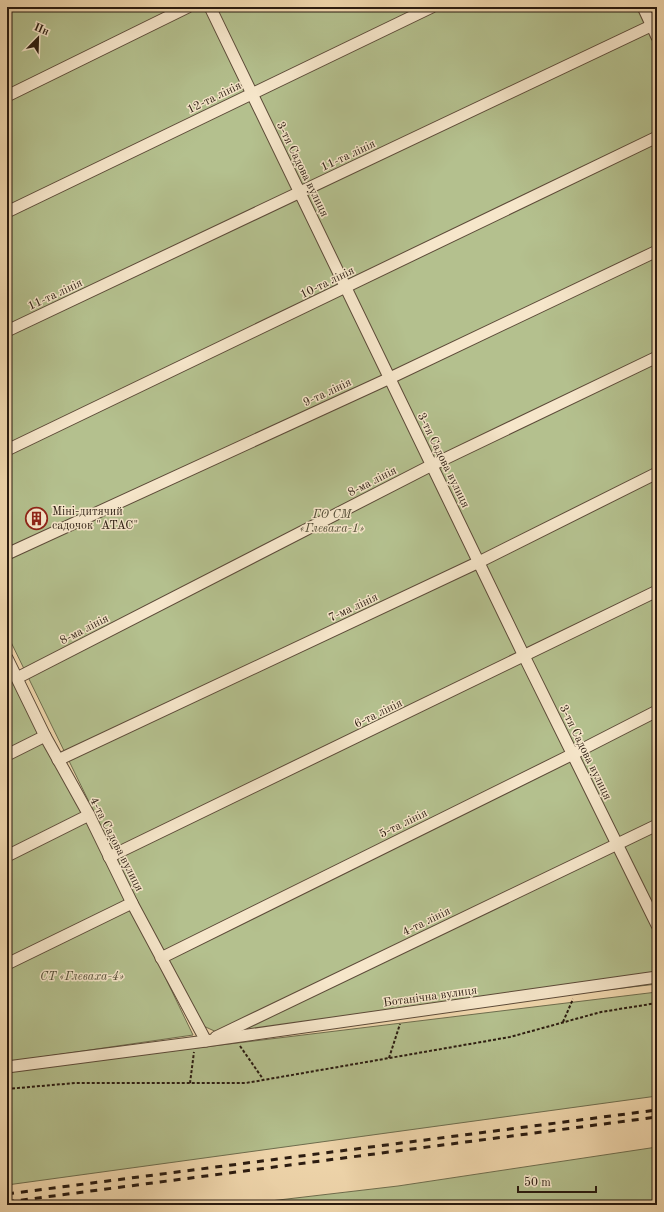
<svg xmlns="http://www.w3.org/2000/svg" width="664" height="1212" viewBox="0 0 664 1212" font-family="'Old Standard TT',serif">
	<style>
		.green { fill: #b4c08e; stroke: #6f6e4f }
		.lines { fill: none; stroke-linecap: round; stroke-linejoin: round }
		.minor-casing { stroke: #5c4a38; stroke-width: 13 }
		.path { stroke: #2a1b10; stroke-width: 2; stroke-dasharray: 3 2; stroke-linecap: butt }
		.minor { stroke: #f6e6ca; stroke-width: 11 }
		.rail { stroke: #2a1b10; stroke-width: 3; stroke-dasharray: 7 7; stroke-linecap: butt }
		.labels { text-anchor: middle; stroke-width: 3; stroke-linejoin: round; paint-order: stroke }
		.street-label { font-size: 12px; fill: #2a1b10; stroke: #f6e6ca }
		.poi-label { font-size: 12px; fill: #2a1b10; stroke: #f6e6ca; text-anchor: start }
		.park-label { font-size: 12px; font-style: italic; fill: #534d36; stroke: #f6e6ca }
	</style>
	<rect width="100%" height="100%" fill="#f1d8ae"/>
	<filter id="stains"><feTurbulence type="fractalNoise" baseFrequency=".005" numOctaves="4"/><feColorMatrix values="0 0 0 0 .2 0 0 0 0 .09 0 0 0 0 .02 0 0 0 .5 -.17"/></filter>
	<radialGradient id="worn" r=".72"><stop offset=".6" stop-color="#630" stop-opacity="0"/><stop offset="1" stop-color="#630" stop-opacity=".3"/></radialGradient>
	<g class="green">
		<path d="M7,7H657V984L223,1035L197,1023L7,634Z"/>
		<path d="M7,649L193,1035L7,1062Z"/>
		<path d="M657,992V1096L7,1185V1071Z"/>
		<path d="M657,1147V1205H236L398,1186Z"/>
	</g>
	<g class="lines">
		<defs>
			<g id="minor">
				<path d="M210,7L524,656L657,925"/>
				<path d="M643,7L657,37"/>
				<path d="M7,96L188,7"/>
				<path d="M7,212L432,7"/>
				<path d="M7,331L657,23"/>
				<path d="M7,450L657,137"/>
				<path d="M7,554L390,378L657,251"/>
				<path d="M7,658L45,736L89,815L132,903L206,1041"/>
				<path d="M17,678L432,465L657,357"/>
				<path d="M7,755L45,736"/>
				<path d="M58,760L479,562L657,473"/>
				<path d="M7,856L89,815"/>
				<path d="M109,857L657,591"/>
				<path d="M161,958L573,754L657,711"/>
				<path d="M7,964L132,903"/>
				<path d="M216,1037L657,825"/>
				<path d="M7,1067L206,1041L657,977"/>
			</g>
		</defs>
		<use href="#minor" class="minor-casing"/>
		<g class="path">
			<path d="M563,1022L573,999"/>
			<path d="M240,1046L263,1079"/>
			<path d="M389,1058L400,1024"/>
			<path d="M190,1083L194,1052"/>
			<path d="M7,1089L75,1083H246L510,1037L601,1012L657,1003"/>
		</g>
		<use href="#minor" class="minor"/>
		<g class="rail">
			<path d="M7,1194L657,1110"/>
			<path d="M7,1202L657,1117"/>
		</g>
	</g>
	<defs>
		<symbol id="building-ring" viewBox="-11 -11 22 22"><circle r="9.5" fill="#f6e6ca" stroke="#8f2418" stroke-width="1.5"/><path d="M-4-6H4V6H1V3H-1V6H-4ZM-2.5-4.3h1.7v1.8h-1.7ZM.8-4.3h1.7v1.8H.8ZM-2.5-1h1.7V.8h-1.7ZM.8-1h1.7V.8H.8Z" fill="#8f2418"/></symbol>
	</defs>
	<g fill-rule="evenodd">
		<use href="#building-ring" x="24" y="506" width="25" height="25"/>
	</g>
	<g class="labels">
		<g class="street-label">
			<text transform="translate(214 97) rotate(-26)" y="4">12-та лінія</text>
			<text transform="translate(348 155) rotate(-25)" y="4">11-та лінія</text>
			<text transform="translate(303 169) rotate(64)" y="4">3-тя Садова вулиця</text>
			<text transform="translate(327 282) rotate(-26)" y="4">10-та лінія</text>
			<text transform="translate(55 294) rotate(-25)" y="4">11-та лінія</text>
			<text transform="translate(327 392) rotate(-25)" y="4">9-та лінія</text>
			<text transform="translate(444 460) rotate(64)" y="4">3-тя Садова вулиця</text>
			<text transform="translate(372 481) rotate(-27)" y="4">8-ма лінія</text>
			<text transform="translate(353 607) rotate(-25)" y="4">7-ма лінія</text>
			<text transform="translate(84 629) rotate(-27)" y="4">8-ма лінія</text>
			<text transform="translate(378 713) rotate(-26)" y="4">6-та лінія</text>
			<text transform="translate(586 752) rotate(64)" y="4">3-тя Садова вулиця</text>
			<text transform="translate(403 823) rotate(-26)" y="4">5-та лінія</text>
			<text transform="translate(117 844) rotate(63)" y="4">4-та Садова вулиця</text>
			<text transform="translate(426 921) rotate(-26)" y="4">4-та лінія</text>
			<text transform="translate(430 996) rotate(-8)" y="4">Ботанічна вулиця</text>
		</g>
		<g class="poi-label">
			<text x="52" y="515">Міні-дитячий<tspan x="52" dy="14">садочок "АТАС"</tspan></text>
		</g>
		<g class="park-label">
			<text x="332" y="518">ГО СМ<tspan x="332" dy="14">«Глеваха-1»</tspan></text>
			<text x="82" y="980">СТ «Глеваха-4»</text>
		</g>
	</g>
	<rect width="664" height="1212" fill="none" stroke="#f1d8ae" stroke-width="24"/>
	<rect x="8" y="8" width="648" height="1196" fill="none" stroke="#2a1b10" stroke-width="2"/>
	<rect x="12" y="12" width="640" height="1188" fill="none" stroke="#2a1b10"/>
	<g transform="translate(38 38) rotate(23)" stroke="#f6e6ca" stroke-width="3" paint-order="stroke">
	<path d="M0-3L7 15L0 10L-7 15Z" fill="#2a1b10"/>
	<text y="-6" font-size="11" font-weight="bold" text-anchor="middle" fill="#2a1b10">Пн</text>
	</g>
	<path d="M518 1186v6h78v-6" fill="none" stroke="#2a1b10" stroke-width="2"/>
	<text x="524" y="1186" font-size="12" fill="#2a1b10" stroke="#f6e6ca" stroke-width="3" paint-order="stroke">50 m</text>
	<rect width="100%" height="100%" filter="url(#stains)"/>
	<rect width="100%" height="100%" fill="url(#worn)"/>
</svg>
